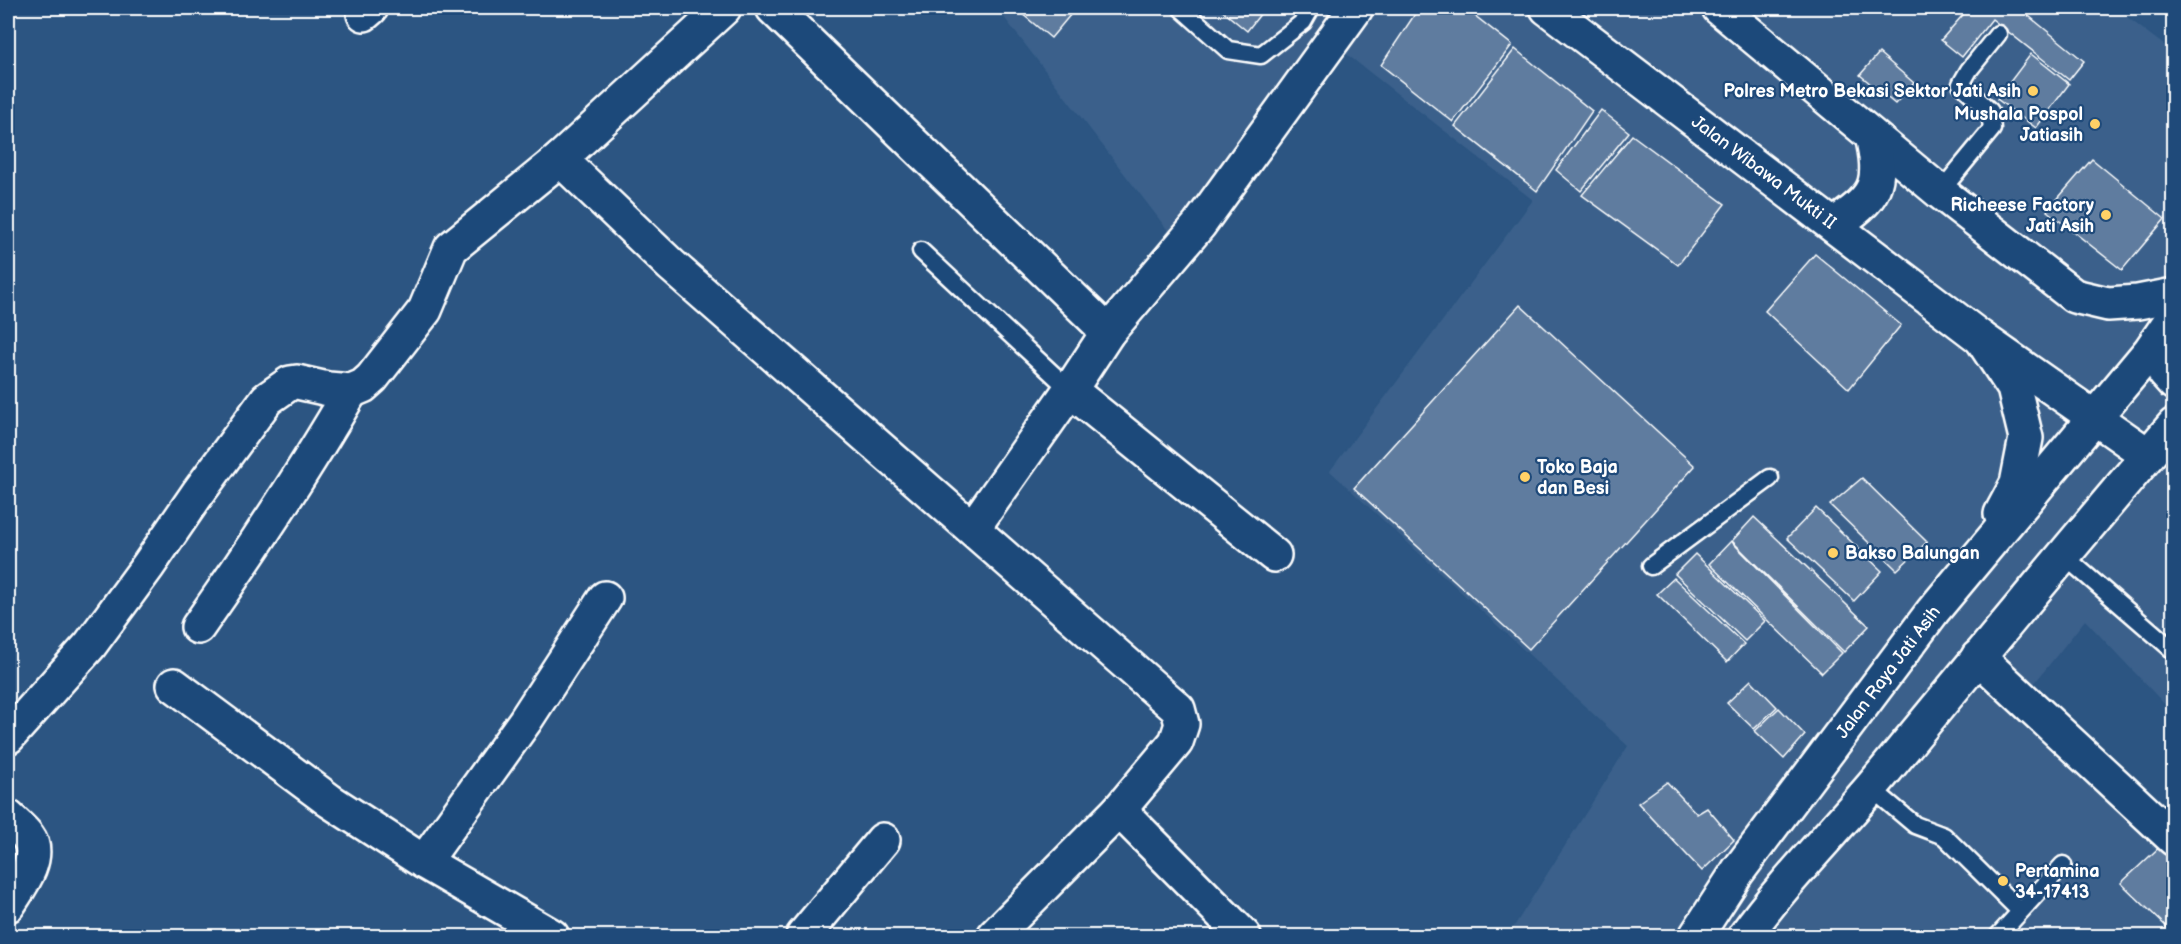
<svg xmlns="http://www.w3.org/2000/svg" width="2181" height="944" viewBox="0 0 2181 944" font-family="'Balsamiq Sans',sans-serif">
	<style>
		.built { fill: #3b618b }
		.building { fill: #5e7c9f; stroke: #fff; stroke-width: 1.5 }
		.lines { fill: none; stroke-linecap: round; stroke-linejoin: round }
		.service-casing { stroke: #fff; stroke-width: 21 }
		.minor-casing { stroke: #fff; stroke-width: 38 }
		.secondary-casing { stroke: #fff; stroke-width: 38 }
		.primary-casing { stroke: #fff; stroke-width: 38 }
		.service { stroke: #1f4a7a; stroke-width: 16 }
		.minor { stroke: #1f4a7a; stroke-width: 33 }
		.secondary { stroke: #1f4a7a; stroke-width: 33 }
		.primary { stroke: #1f4a7a; stroke-width: 33 }
		.poi-dot { fill: #ffd166; stroke: #1f4a7a; stroke-width: 2 }
		.labels { text-anchor: middle; stroke-width: 4.5; stroke-linejoin: round; paint-order: stroke }
		.poi-label { font-size: 18px; font-weight: bold; fill: #fff; stroke: #1f4a7a; text-anchor: end }
		.street-label { font-size: 18px; fill: #fff; stroke: #1f4a7a }
	</style>
	<rect width="100%" height="100%" fill="#2c5582"/>
	<filter id="ink" filterUnits="userSpaceOnUse"><feTurbulence type="fractalNoise" baseFrequency=".0167" numOctaves="2"/><feDisplacementMap in="SourceGraphic" scale="12" xChannelSelector="R" yChannelSelector="G"/><feConvolveMatrix kernelMatrix="1 2 1 2 8 2 1 2 1" color-interpolation-filters="sRGB"/></filter>
	<g filter="url(#ink)">
		<path class="built" d="M997,8H2115L2173,52V713L2085,620L2025,695L2173,842V936H1508L1628,746L1330,471L1533,200L1326,38L1173,237Z"/>
		<g class="building">
			<path d="M1015,8H1076L1051,38Z"/>
			<path d="M1219,8H1265L1247,31Z"/>
			<path d="M1419,8H1465L1512,45L1453,122L1381,65Z"/>
			<path d="M1969,8H2019L2084,61L2069,80L1992,19L1962,57L1941,40Z"/>
			<path d="M1515,49L1592,111L1537,191L1455,126Z"/>
			<path d="M1879,53L1914,83L1895,104L1860,75Z"/>
			<path d="M2031,54L2069,84L2036,128L1997,99Z"/>
			<path d="M1601,110L1629,132L1581,191L1556,170Z"/>
			<path d="M1632,135L1725,204L1678,265L1582,195Z"/>
			<path d="M2092,159L2165,219L2122,270L2047,211Z"/>
			<path d="M1815,254L1901,325L1849,389L1765,311Z"/>
			<path d="M1520,305L1695,466L1529,649L1354,488Z"/>
			<path d="M1862,478L1927,542L1897,570L1830,505Z"/>
			<path d="M1816,508L1882,571L1854,601L1787,538Z"/>
			<path d="M1754,517L1869,626L1844,652L1732,541Z"/>
			<path d="M1731,541L1842,653L1822,673L1709,564Z"/>
			<path d="M1695,554L1765,621L1745,641L1675,574Z"/>
			<path d="M1674,578L1744,644L1727,662L1657,594Z"/>
			<path d="M1751,680L1777,707L1754,729L1727,703Z"/>
			<path d="M1779,708L1805,735L1784,759L1755,731Z"/>
			<path d="M1667,782L1697,814L1707,808L1734,840L1702,871L1638,803Z"/>
			<path d="M2165,842L2174,851V934L2121,883Z"/>
		</g>
		<g class="lines">
			<defs>
				<g id="service">
					<path d="M1181,8L1228,50L1261,55L1303,22L1311,8"/>
					<path d="M1940,192L1992,129L1990,111L1961,84L1969,70L1998,34"/>
					<path d="M921,251L1070,390"/>
					<path d="M2063,555L2174,651"/>
					<path d="M1651,566L1770,478"/>
					<path d="M1871,788L1915,825L1944,836L2020,911"/>
					<path d="M1998,936L2063,865"/>
				</g>
				<g id="minor">
					<path d="M773,8L1108,332"/>
					<path d="M364,14L371,8"/>
					<path d="M560,159L671,265L1178,709L1182,724L1176,742L1119,810L994,936"/>
					<path d="M1070,390L1274,555"/>
					<path d="M973,528L1070,390L1108,332L1199,225L1356,8"/>
					<path d="M198,627C252,550 304,472 351,391"/>
					<path d="M1978,657L2174,839"/>
					<path d="M174,685L330,801L424,862L552,936"/>
					<path d="M8,737L90,645L148,566L198,493L267,399L290,383L297,382L328,389L351,391L363,386L372,378L425,310L451,248L560,159L724,8"/>
					<path d="M1119,810L1244,936"/>
					<path d="M8,817C14,823 22,829 28,837C43,857 19,888 8,905"/>
					<path d="M424,862L525,721L605,598"/>
					<path d="M803,936L883,840"/>
				</g>
				<g id="secondary">
					<path d="M1547,8L1981,338L2148,455"/>
					<path d="M1719,8L1940,192L2074,296L2108,304L2138,302L2174,295"/>
					<path d="M1834,225C1875,198 1884,185 1872,136"/>
				</g>
				<g id="primary">
					<path d="M1981,338L2014,388L2026,438L2017,484L2001,514"/>
					<path d="M2158,340L2165,373L2174,383"/>
					<path d="M1696,936L1738,871L1933,611L2150,351L2174,316"/>
					<path d="M1745,936C1785,880 1835,831 1880,777C1977,659 2074,541 2174,425"/>
				</g>
			</defs>
			<use href="#service" class="service-casing"/>
			<use href="#minor" class="minor-casing"/>
			<use href="#secondary" class="secondary-casing"/>
			<use href="#primary" class="primary-casing"/>
			<use href="#service" class="service"/>
			<use href="#minor" class="minor"/>
			<use href="#secondary" class="secondary"/>
			<use href="#primary" class="primary"/>
		</g>
	</g>
	<g class="poi-dot">
		<circle cx="2033" cy="91" r="6"/>
		<circle cx="2095" cy="124" r="6"/>
		<circle cx="2106" cy="215" r="6"/>
		<circle cx="1525" cy="477" r="6"/>
		<circle cx="1833" cy="553" r="6"/>
		<circle cx="2003" cy="881" r="6"/>
	</g>
	<g class="labels">
		<g class="poi-label">
			<text x="2021" y="97">Polres Metro Bekasi Sektor Jati Asih</text>
			<text x="2083" y="120">Mushala Pospol<tspan x="2083" dy="21">Jatiasih</tspan></text>
			<text x="2094" y="211">Richeese Factory<tspan x="2094" dy="21">Jati Asih</tspan></text>
			<text x="1537" y="473" text-anchor="start">Toko Baja<tspan x="1537" dy="21">dan Besi</tspan></text>
			<text x="1845" y="559" text-anchor="start">Bakso Balungan</text>
			<text x="2015" y="877" text-anchor="start">Pertamina<tspan x="2015" dy="21">34-17413</tspan></text>
		</g>
		<g class="street-label">
			<text transform="translate(1764 172) rotate(37)" y="6">Jalan Wibawa Mukti II</text>
			<text transform="translate(1888 672) rotate(-53)" y="6">Jalan Raya Jati Asih</text>
		</g>
	</g>
	<rect width="2181" height="944" fill="none" stroke="#1f4a7a" stroke-width="30"/>
	<rect x="15" y="15" width="2151" height="914" fill="none" stroke="#fff" stroke-width="2" filter="url(#ink)"/>
</svg>
